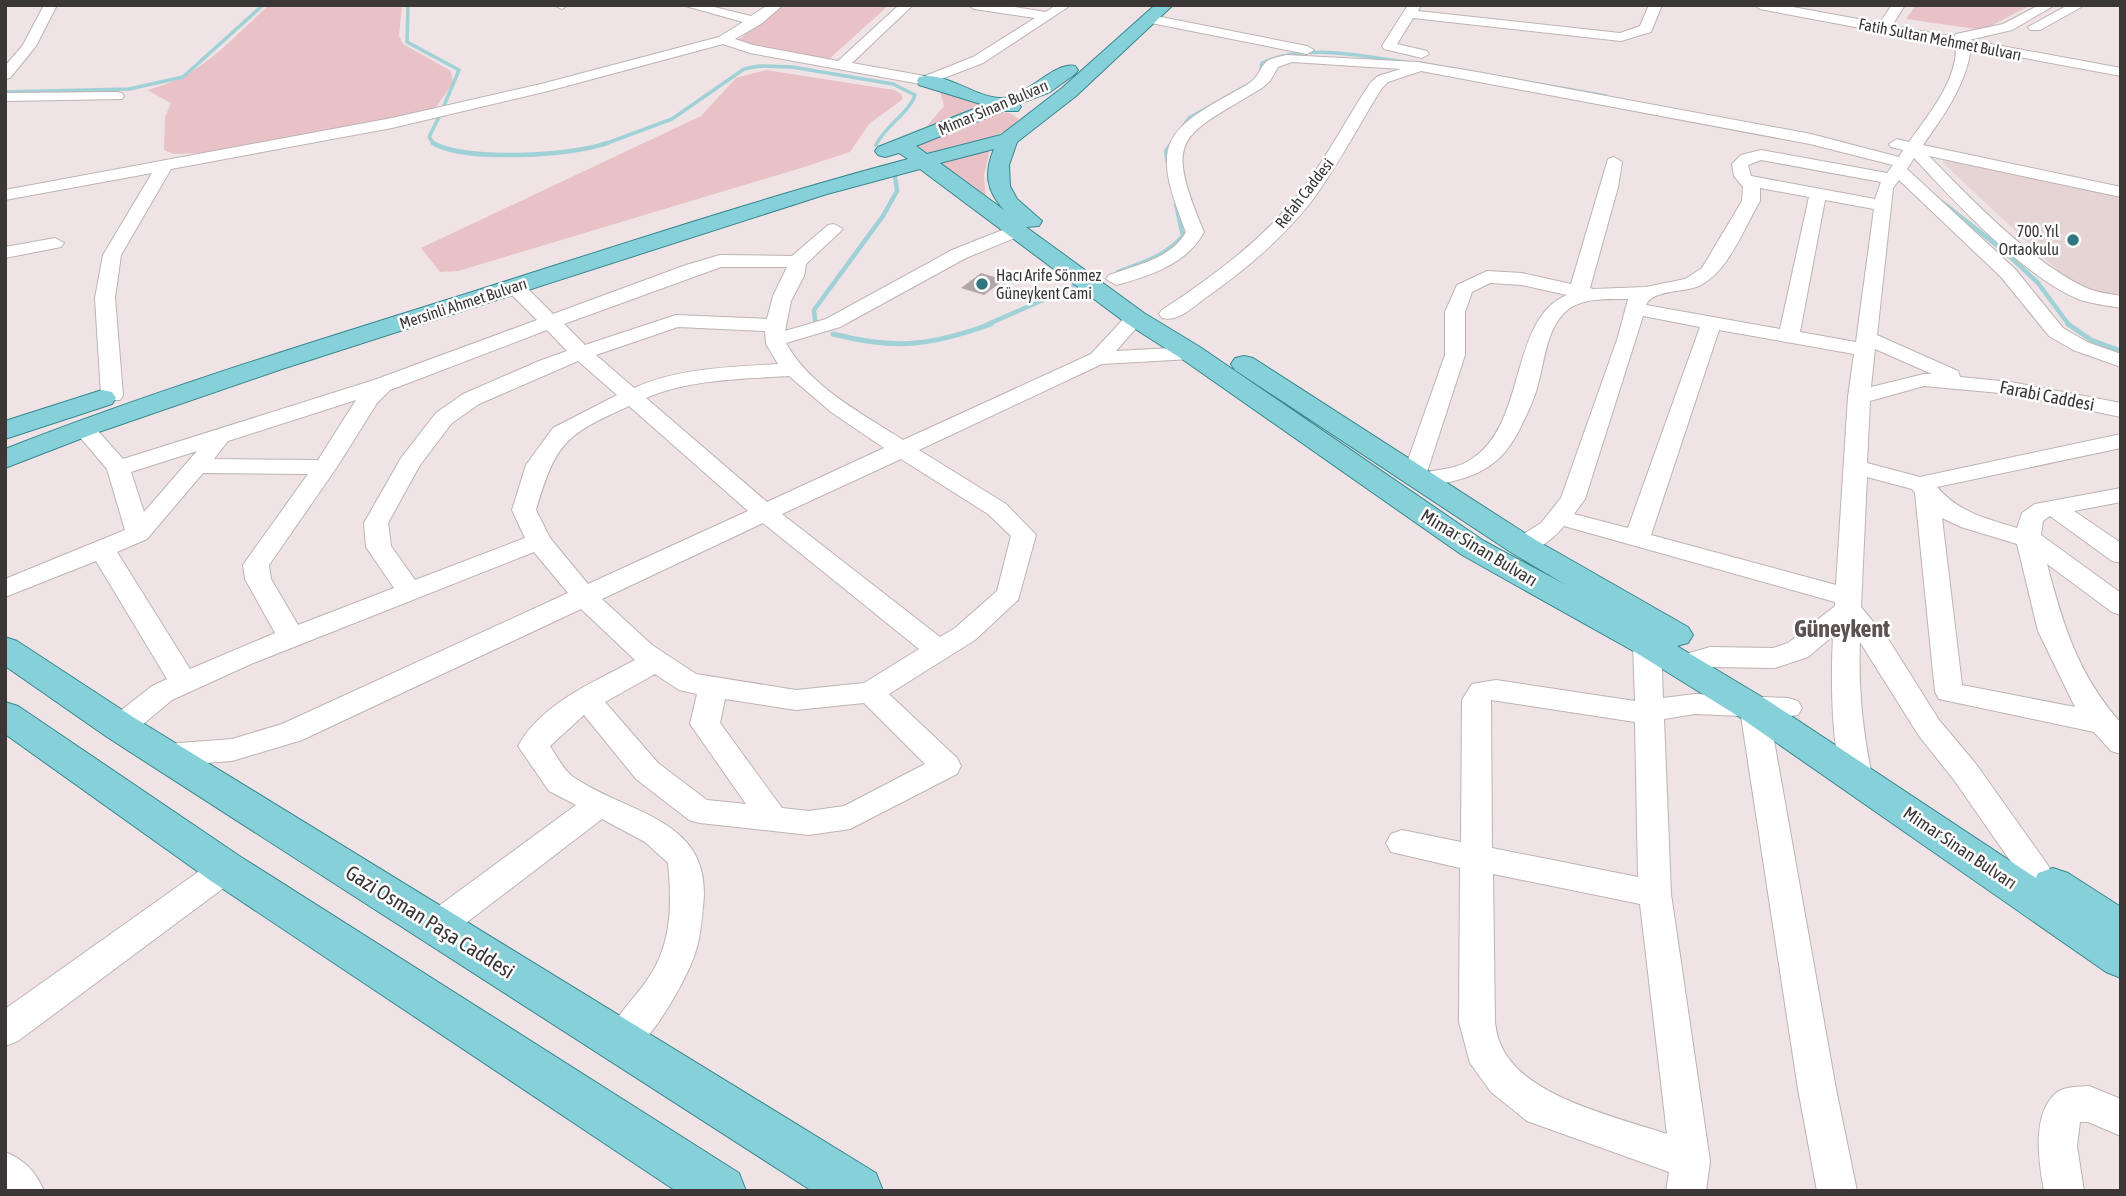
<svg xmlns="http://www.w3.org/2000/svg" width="2126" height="1196" viewBox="0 0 2126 1196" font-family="'Asap Condensed',sans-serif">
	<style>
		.built { fill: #e6d3d4 }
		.green { fill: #e9c2c7 }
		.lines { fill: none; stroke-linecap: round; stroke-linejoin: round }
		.stream-far2 { stroke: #a0d1d7; stroke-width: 3.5 }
		.stream-far1 { stroke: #a0d1d7; stroke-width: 4.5 }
		.stream { stroke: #a0d1d7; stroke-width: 5 }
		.building { fill: #b1a7a8 }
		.minor-casing { stroke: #beb3b4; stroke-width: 2 }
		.major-casing { stroke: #37878f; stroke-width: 2 }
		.minor { fill: #fff; fill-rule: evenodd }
		.major { fill: #86d1d9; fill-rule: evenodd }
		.poi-dot { fill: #2f7780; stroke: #fff; stroke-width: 2.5 }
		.labels { text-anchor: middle; stroke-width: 5; stroke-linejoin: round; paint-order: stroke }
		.far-street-label { font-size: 16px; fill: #3b3737; stroke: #fff }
		.far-poi-label { font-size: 16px; fill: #3b3737; stroke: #fff; text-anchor: end }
		.street-label { font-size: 18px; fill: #3b3737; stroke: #fff }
		.near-street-label { font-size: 21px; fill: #3b3737; stroke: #fff }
		.district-label { font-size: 24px; font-weight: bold; fill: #5c5254; stroke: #fff }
	</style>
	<rect width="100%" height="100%" fill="#efe3e5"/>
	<path class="built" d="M1947,160L2121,196V296L2102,295L2071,283L1942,162Z"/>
	<g class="green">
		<path d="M269,5H402L399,36L403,44L451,71L453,83L436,107L405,116L200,153L174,154L164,150L165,117L171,103L147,90C201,77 229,41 269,5Z"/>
		<path d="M784,5H889L828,60L757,47L738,40Z"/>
		<path d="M1916,5H2031L1983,30L1906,19Z"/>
		<path d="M766,70L894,90L901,94L903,99L869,124L850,152L801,168L458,271L440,272L421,248L701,116L736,78Z"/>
		<path d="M939,87L992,103L921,133L944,106Z"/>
		<path d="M1000,112L1010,113L1019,119C1006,135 959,155 938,155C930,155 923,151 916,148L918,144Z"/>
		<path d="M990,149L984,175L986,201L936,165Z"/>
	</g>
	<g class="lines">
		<g class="stream-far2">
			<path d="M408,5L407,42L459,70L443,108"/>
			<path d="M1420,63L1606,96"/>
			<path d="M1260,74L1262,63C1307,43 1359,56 1406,62"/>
			<path d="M5,92L129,89L183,77L263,5"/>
			<path d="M435,145L429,137L440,115"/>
			<path d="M602,145L672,119L744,69L759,66L792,67L893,84L915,95C910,112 885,126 876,145"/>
			<path d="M1170,145L1189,118L1253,82"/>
		</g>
		<g class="stream-far1">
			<path d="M433,143C464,162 572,156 607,143"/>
			<path d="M1168,163L1166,151L1172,143"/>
			<path d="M1942,202L2004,251L2038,283L2069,325"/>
			<path d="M1118,272C1142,263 1166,256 1183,236L1176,204"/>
			<path d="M815,320L814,310L883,216L897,191L895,176"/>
			<path d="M986,325L1073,287"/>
		</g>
		<g class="stream">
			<path d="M2068,324L2091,340L2121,351"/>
			<path d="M833,334C896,350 930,346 991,324"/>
		</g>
	</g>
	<path class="building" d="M981,273L1004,280L984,295L961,288Z"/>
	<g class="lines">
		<defs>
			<g id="minor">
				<path d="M44,5H57L36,46L10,78L5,79V66L23,45Z"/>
				<path d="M554,5H568L562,9Z"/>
				<path d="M682,5H706L751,16L768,5H783L761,24L735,39L753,45L838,61L899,5H913L852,63L925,76L973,57L1035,18L974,9L968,5H1002L1046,12L1056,5H1071L983,63L926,85L750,53L723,44L548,91L392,128L171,169L121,255L115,298L123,395L120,400H104L101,395L95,298L103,255L152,173L5,200V190L392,118L541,84L719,37L743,22Z"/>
				<path d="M1408,5H1421L1418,11L1620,33L1640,26L1649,5H1662L1651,32L1621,41L1413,18L1397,44L1427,51L1429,54L1422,58L1384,49L1382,46Z"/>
				<path d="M1754,5H1782L1885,24L1881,21L1892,5H1905L1893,24L1888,25L1954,37L1956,34L2003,24L2039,5H2055L2012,30L1969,40L2121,68V76L1971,48C1966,85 1944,115 1923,145L2121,187V197L1929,156C1971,199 2035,266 2089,289C2099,293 2111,294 2121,296V308C2107,305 2091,304 2078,299C2023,276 1955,202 1914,158L1907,169L2015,269L2063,328L2087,342L2121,354V367L2073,350L2049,336L2001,277L1899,180L1893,188L1877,335L1958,371L1960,377L2011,382L2121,403V417L2011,394L1924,386L1870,401L1867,463L1920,477L2121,434V448L1937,487C1958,512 1987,519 2017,528L2022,513L2035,504L2121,488V502L2074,511L2121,543V563L2112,561L2050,516L2043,521L2041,535L2121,593V615L2112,612L2047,564C2063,625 2078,675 2121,723V754L2111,751L2094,732L1939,699L1935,692L1915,493L1912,489L1867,477L1861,607L1890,642L1939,720L1976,764L2047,864L2052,873L2047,882L2036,886L2025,882L1954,780L1919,736L1860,642C1858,688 1863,735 1873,780L1869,788L1858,792L1847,788C1830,756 1831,673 1833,636L1808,657L1775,668L1710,667L1682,675L1672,672L1668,665L1672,658L1710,647L1773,648L1788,643L1835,606V602L1564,526C1553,540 1532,556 1514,552L1510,546L1514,540L1541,523L1561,498L1618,337L1628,299C1606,299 1579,297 1563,314C1543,336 1544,374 1533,400C1511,452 1498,473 1440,484C1425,487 1413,487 1403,474L1445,355V312L1457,285L1487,271L1522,273L1571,284L1608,159L1614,157L1622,162L1618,187L1590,288L1593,289L1646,287L1685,279L1702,268L1742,201L1743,187L1734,176L1732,164L1741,155L1761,150L1887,173L1893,165L1810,144L1421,71L1388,82L1382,88C1358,126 1338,166 1311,202C1281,240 1244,271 1204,299C1192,308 1178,322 1162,318L1159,314L1162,310C1212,277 1260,242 1298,195C1326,160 1346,119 1371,82L1378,76L1401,69L1292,62L1278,67L1270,81L1262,88C1180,138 1163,134 1204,232C1187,264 1150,276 1116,285L1106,279L1109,275C1136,265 1171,259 1186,232C1150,141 1162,131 1245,86C1260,77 1257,72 1266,62C1270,58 1280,57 1286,55L1417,62L1477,72L1811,134L1899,157L1903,150L1891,147L1889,144L1897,139L1909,142C1929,114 1957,81 1956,46L1760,9ZM1761,160L1881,182L1875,199L1751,176L1748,165ZM1760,188L1809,197L1780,329L1646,305C1652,289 1686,293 1701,285C1729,270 1744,228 1760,201ZM1825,200L1874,209L1856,342L1800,332ZM1490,283L1522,285L1567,295C1509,319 1527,422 1473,458C1460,468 1443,469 1427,472L1465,355V312L1472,292ZM1643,316L1700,327L1628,528L1574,514L1585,499ZM1719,330L1854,354L1848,397L1836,585L1651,535ZM1875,349L1932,374H1924L1871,387ZM1942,518L1961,527L2017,544L2038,631L2075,707L1962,685Z"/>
				<path d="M2068,5H2085L2040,30H2030L2028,27Z"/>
				<path d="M1151,15L1307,46L1314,50L1307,54L1146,22L1144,19Z"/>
				<path d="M117,92L122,93L124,96L122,99L5,101V93Z"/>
				<path d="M834,224L843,229L806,264L804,276L791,301L785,331L826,319L952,250L1010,227L1016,226L1025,231L1022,235L966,258L840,327L786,343C809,386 863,414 903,440L1091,354L1128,314H1142L1145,318L1116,351L1191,347L1198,349L1201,353L1198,357L1191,359L1102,364L919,450L1006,504L1036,535L1018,600L975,640L889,694L957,758L961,766L957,774L850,829L809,835L700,823L689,820L636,779L584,715L550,746C556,755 563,769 572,776C627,815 714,817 703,907C700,939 698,953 682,983C670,1006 644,1050 620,1060L607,1055L602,1043C613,1018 634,1000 649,977C672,943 672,903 668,863L645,842L602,819L449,936L437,940L425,936L420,926L425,916L576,805L549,791L518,746C542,703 594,682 635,660L581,609L302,740L232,761L167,766L156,763L152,755L156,747L167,744L232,739L282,724L568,593L534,552L251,664L172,700L130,735L120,738L110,735L105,727L110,719L152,686L167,679L96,561L5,597V579L125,530L107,469L72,428L75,423H91L123,459L374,380L537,320L507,290L504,286L507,282H521L553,314L686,265L720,255L792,256L828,225ZM721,267H787L773,296L767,319L676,315L585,345L564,324ZM678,327L765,331L766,344L778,364C731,367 678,368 634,388L596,355ZM547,330L567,351L539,361L463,394L436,413L401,458L364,523L366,547L394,588L298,625L271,579L269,565L337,467L377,403L390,390ZM578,361L617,395L553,428L526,465L512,510L525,538L415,580L391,546L388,523L420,465L452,423L479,404ZM789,376L831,412L884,448L767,502L646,398C690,379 742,379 789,376ZM356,400L318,460L214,459L228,441ZM629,406L748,511L588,584L550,538L536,510C556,442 565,435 629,406ZM197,451L144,512L131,472ZM901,459L988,514L1011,536L997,591L955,628L940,637L782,514ZM203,473L308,474L243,565L245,579L275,633L190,669L117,552L147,539ZM763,523L919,649L864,683L796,690L696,674L652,645L602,599ZM655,674L679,690L697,694L690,724L746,804L707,800L658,763L605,702ZM725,699L796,710L864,703L925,764L844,806L809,811L782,808L720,723Z"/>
				<path d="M55,238L64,243L61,247L5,258V247Z"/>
				<path d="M1647,635L1657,637L1661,644L1663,698L1695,694L1788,698L1798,701L1802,708L1798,715L1770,718L1836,1089L1857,1191H1817L1798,1089L1741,716L1695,714L1664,719L1671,894L1710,1161L1706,1191H1666L1669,1172L1527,1121L1491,1092L1470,1063L1459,1022L1460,868L1391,852L1386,843L1391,834L1402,830L1461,842L1462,700L1472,684L1496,680L1635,701L1633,644L1637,637ZM1491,700L1635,722L1638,877L1492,848ZM1493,874L1640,904L1667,1134C1618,1117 1521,1097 1500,1043C1497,1037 1496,1029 1495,1022Z"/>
				<path d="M226,856L237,860L242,869L237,878L18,1041L5,1046V1009L215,860Z"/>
				<path d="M2089,1086L2121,1099V1136L2088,1122H2080L2077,1146L2084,1191H2044C2039,1163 2031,1115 2056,1093C2065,1086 2079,1087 2089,1086Z"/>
				<path d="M5,1152C24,1159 36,1172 44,1191H5Z"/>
			</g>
			<g id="major">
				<path d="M1155,5H1173L1076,96L1017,142L1009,165L1010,186L1017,199L1042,221L1039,226L1026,227L1144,313L1200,347L1484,541L1566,585L1512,553L1235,370L1231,364L1235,358L1244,356L1253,358L1534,539L1688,627L1693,635L1688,643L1677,646L1767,700L2036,878L2038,873L2053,868L2068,873L2121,907V978L2106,972L1741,718L1635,652L1462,555L1182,359L1126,323L920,169L827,194L282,369L93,434L5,468V449C158,389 316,341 472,292C617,246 761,198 908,159L899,153L885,157L878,155L875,151L878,147L984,105L919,85L917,81L919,77C945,71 974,97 1000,98C1025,99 1054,61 1075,66L1078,70L1075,74L1050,92L1019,104L1021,107L1018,111H1003L916,146L927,154L1001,135L1062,88ZM994,149C984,173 986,190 1004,210L940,163Z"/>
				<path d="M102,390L112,392L116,398L112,404L5,439V421Z"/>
				<path d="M5,637L17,641L133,717L876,1173L883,1191H812L107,737L5,666Z"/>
				<path d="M5,702L18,706L241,857L739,1173L746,1191H676L211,881L5,734Z"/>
			</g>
		</defs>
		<use href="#minor" class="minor-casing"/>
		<use href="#major" class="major-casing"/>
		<use href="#minor" class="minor"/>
		<use href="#major" class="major"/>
	</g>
	<g class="poi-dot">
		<circle cx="2073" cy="240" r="7"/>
		<circle cx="982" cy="284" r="7"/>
	</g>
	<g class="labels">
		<g class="far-street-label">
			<text transform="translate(1940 39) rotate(11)" y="6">Fatih Sultan Mehmet Bulvarı</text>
			<text transform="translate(993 107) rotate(-23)" y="6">Mimar Sinan Bulvarı</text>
			<text transform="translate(1304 193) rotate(-52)" y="6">Refah Caddesi</text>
			<text transform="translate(463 303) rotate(-18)" y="6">Mersinli Ahmet Bulvarı</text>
		</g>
		<g class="far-poi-label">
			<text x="2059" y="237">700. Yıl<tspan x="2059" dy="18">Ortaokulu</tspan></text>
			<text x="996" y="281" text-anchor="start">Hacı Arife Sönmez<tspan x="996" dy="18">Güneykent Cami</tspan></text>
		</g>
		<g class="street-label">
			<text transform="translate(2047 396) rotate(11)" y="6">Farabi Caddesi</text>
			<text transform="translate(1479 548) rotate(31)" y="6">Mimar Sinan Bulvarı</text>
			<text transform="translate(1960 848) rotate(34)" y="6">Mimar Sinan Bulvarı</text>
		</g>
		<g class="near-street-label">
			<text transform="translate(430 922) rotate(32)" y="7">Gazi Osman Paşa Caddesi</text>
		</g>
		<g class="district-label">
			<text x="1842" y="637">Güneykent</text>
		</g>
	</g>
	<rect width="2126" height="1196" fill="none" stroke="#3b3737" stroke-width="14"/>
</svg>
